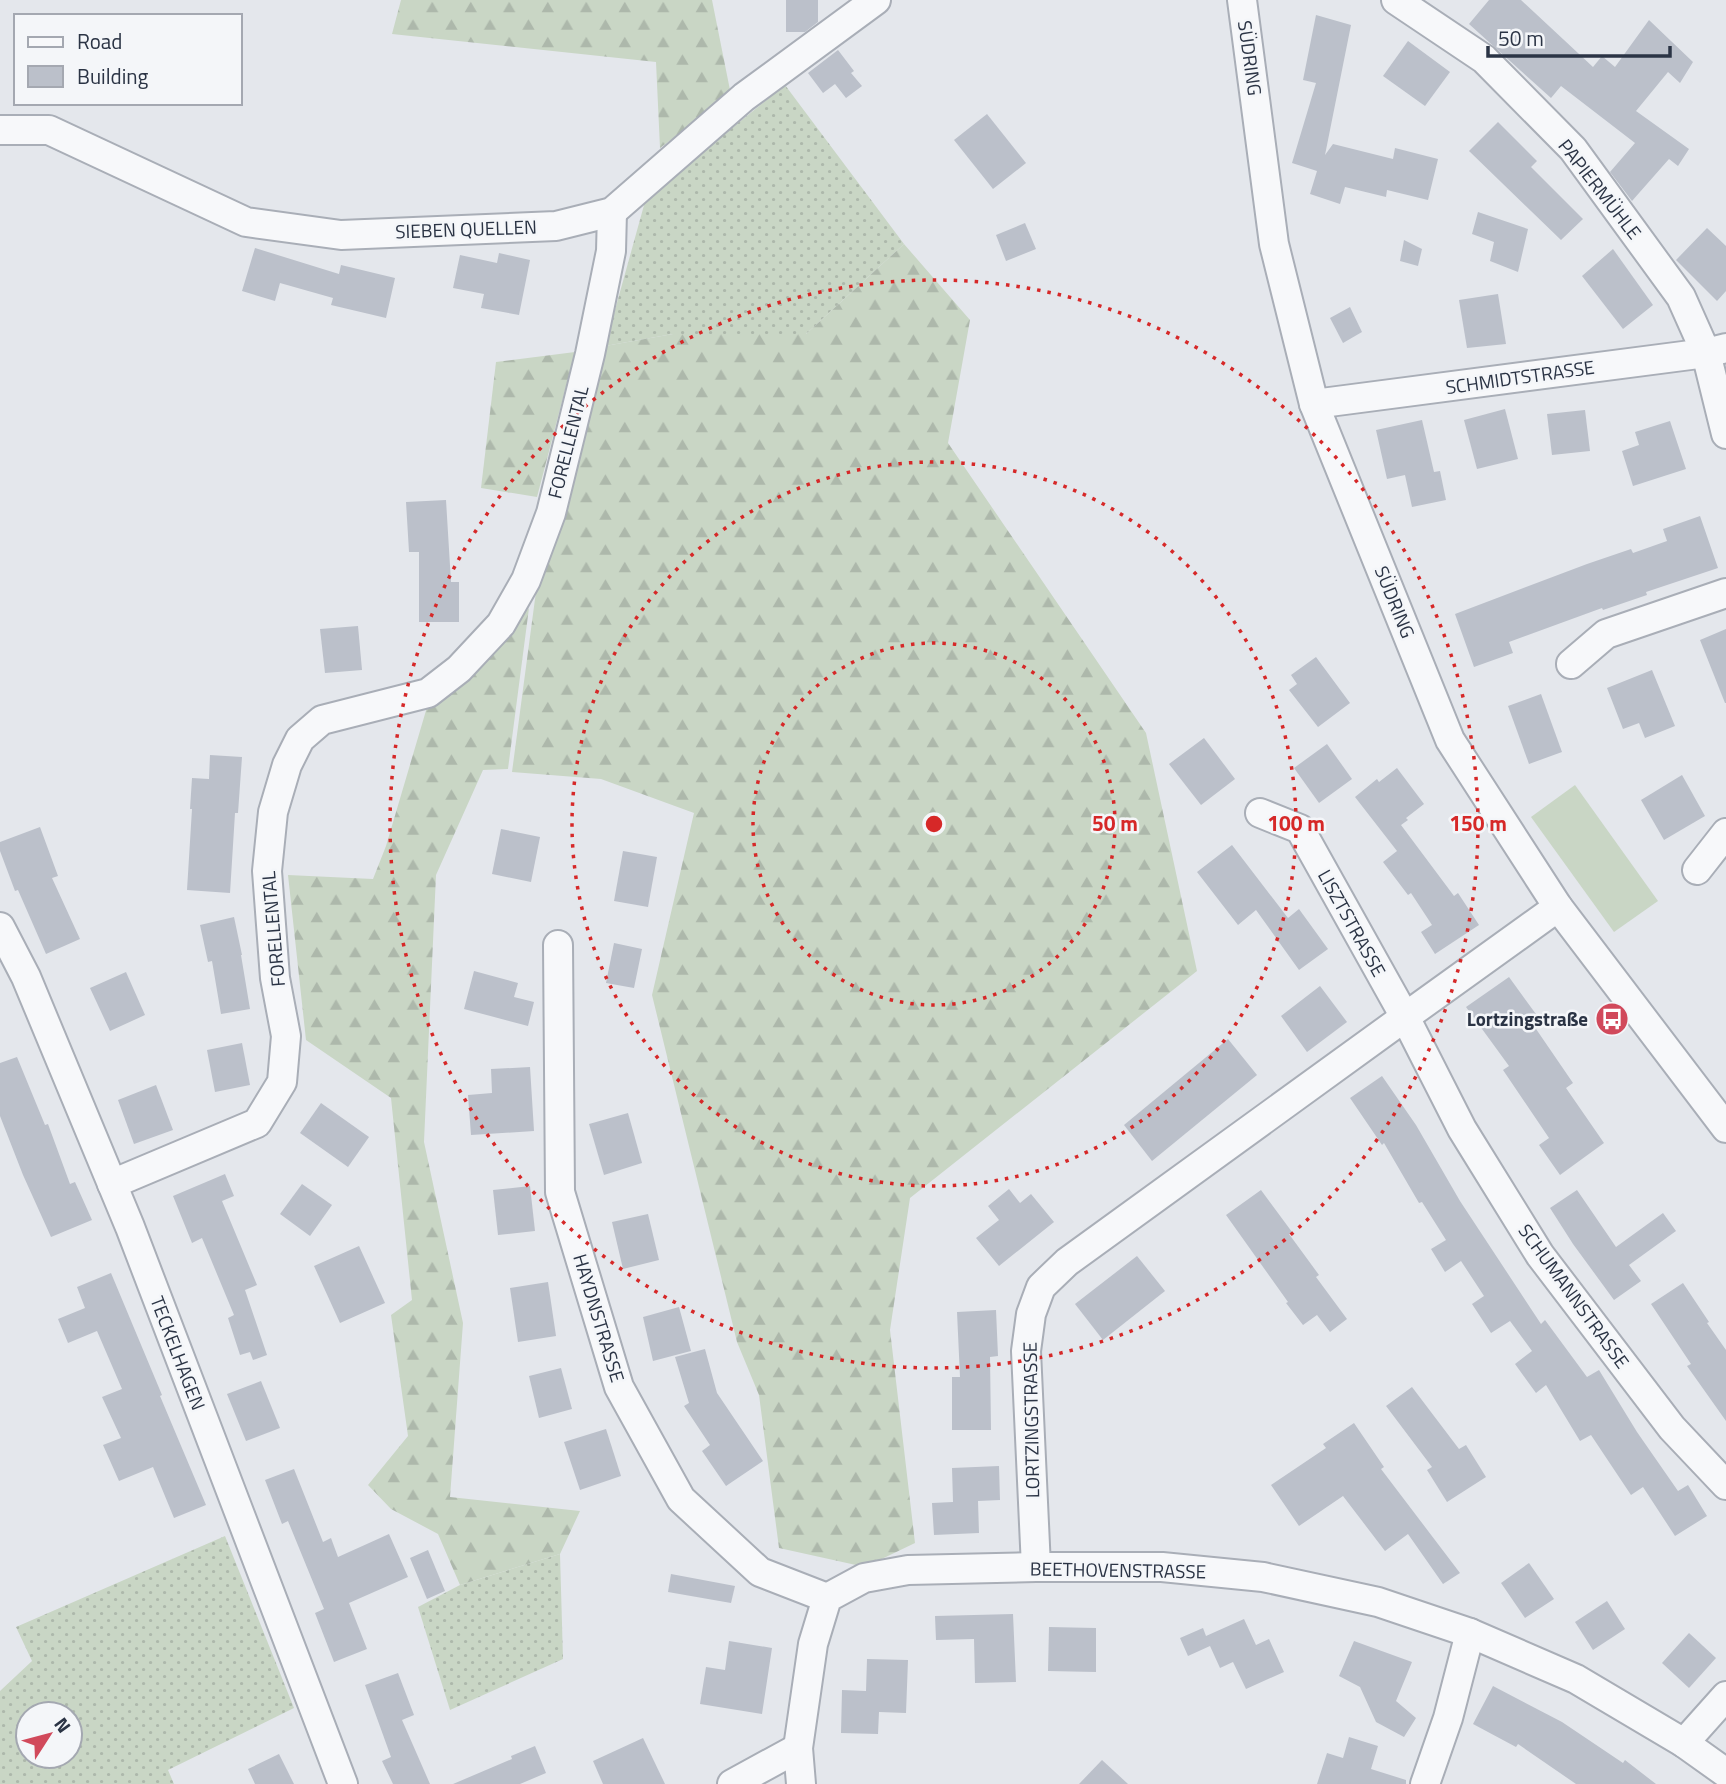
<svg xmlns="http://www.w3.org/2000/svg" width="1726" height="1784" viewBox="0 0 1726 1784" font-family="'Titillium Web',sans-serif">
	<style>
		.grass { fill: url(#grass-dots); fill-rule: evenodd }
		.forest { fill: url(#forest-firs) }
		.pitch { fill: #c9d6c5 }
		.building { fill: #bbc0ca }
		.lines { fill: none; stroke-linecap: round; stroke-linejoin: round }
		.minor-casing { stroke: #a9aeb7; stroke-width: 32 }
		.minor { stroke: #f7f8fa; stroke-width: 28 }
		.ring { fill: none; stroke: #d62828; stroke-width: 3.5; stroke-dasharray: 3.5 7 }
		.labels { text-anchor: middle; stroke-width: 5; stroke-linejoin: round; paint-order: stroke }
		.street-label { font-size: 19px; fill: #2b3445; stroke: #f4f6f9 }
		.poi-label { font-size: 19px; font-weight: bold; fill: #2b3445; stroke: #f4f6f9; text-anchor: end }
		.centre { fill: #d62828; stroke: #f4f6f9; stroke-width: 3.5 }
		.ring-label { font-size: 21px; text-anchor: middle; font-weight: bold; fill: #d62828; stroke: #f4f6f9; stroke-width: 5; stroke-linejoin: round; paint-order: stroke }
	</style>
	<defs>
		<pattern id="grass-dots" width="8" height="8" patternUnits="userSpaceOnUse" patternTransform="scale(1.75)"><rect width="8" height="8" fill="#c9d6c5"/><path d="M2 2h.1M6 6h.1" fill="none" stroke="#adb8ab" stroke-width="1.8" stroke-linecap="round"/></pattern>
		<pattern id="forest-firs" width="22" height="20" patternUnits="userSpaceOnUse" patternTransform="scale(1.75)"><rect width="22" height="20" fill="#c9d6c5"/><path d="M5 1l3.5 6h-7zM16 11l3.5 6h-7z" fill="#adb8ab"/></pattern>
	</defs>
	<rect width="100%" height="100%" fill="#e4e7ec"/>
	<g class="grass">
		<path d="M785,85L904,244L806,334H673L605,346L646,198Z"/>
		<path d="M225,1536L294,1708L168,1770L174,1784H0V1691L32,1661L16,1627ZM70,1714V1756H28V1714Z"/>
		<path d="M560,1554L563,1659L450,1710L418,1607L460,1585Z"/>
	</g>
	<g class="forest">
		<path d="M401,0H712L731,95L660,148L656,62L392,34Z"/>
		<path d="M904,244L970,320L948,443L1146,733L1197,971L910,1198L890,1330L915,1543L865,1567L779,1548L759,1395L737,1342L652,995L694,813L601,779L512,772L537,584L567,509L605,346L673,334H806Z"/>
		<path d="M575,352L537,497L481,488L496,362Z"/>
		<path d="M529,608L508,769L483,770L436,875L424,1142L463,1323L450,1497L580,1511L560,1554L460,1585L438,1534L391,1509L368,1485L408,1436L391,1315L412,1300L391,1098L306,1040L288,875L373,879L386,846L430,697L464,685Z"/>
	</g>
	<path class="pitch" d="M1575,785L1658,901L1614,932L1531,817Z"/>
	<g class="building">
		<path d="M786,0H818V22L805,32H786Z"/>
		<path d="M1489,0H1521L1593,67L1602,56L1615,67L1649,20L1693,62L1680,83L1668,72L1636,111L1689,149L1678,166L1669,159L1632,201L1610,172L1635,143L1561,86L1551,98L1469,24Z"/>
		<path d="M1316,15L1351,25L1325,155L1333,144L1393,159L1395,148L1438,159L1428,200L1387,190L1386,197L1345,187L1340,204L1310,194L1317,171L1292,163L1316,83L1303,80Z"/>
		<path d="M1408,41L1450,72L1425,106L1383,76Z"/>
		<path d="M838,50L854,71L851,73L862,86L846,98L835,84L823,93L808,73Z"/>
		<path d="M987,114L1026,163L993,189L954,140Z"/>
		<path d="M1498,122L1537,161L1531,167L1583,219L1561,240L1469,151Z"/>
		<path d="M1478,212L1528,229L1518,272L1490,261L1494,242L1472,234Z"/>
		<path d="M1025,223L1036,249L1006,261L996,235Z"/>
		<path d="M1707,228L1726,246V291L1717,301L1676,260Z"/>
		<path d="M1404,240L1422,249L1418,266L1400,261Z"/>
		<path d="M255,248L339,274L341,265L395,278L386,318L331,305L333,298L280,283L275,301L242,291Z"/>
		<path d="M1613,249L1653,305L1623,329L1582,276Z"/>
		<path d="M499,253L530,260L519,315L481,308L484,294L453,288L460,255L497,263Z"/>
		<path d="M1498,294L1506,344L1467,348L1459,300Z"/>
		<path d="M1350,307L1362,332L1343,343L1330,318Z"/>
		<path d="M1505,409L1518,459L1477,469L1464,420Z"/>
		<path d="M1585,410L1590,451L1552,455L1547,414Z"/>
		<path d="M1422,420L1434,472L1440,471L1446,500L1412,507L1405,475L1387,479L1376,430Z"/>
		<path d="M1670,421L1686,469L1633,486L1622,451L1639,445L1635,432Z"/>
		<path d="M446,500L451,582H459V622H419V552H409L406,502Z"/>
		<path d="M1700,516L1718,568L1646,592L1647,595L1603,610L1602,608L1509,642L1513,653L1474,667L1455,614L1587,564L1631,549L1633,553L1667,541L1663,529Z"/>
		<path d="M358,626L362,670L325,673L320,629Z"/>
		<path d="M1726,629V703H1725L1700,640Z"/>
		<path d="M1316,657L1350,703L1318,727L1289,690L1297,684L1291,675Z"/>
		<path d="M1652,670L1675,726L1645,738L1639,723L1623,729L1607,688Z"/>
		<path d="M1541,694L1562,752L1529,764L1508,706Z"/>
		<path d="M1204,738L1235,779L1201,805L1169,764Z"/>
		<path d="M1327,744L1352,779L1319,803L1294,768Z"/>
		<path d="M210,755L242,757L238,813H235L230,893L187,890L192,809H190L192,778L209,779Z"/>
		<path d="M1397,768L1424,804L1406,818L1408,820L1401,825L1454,896L1458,893L1479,925L1435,954L1421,932L1432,925L1411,893L1408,895L1383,862L1397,851L1355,797L1377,779L1379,782Z"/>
		<path d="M1682,775L1705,816L1664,840L1641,800Z"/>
		<path d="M40,827L58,876L52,878L80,939L46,954L18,890L15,891L0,851V842Z"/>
		<path d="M501,829L540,837L531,882L492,874Z"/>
		<path d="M1232,845L1288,918L1299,909L1328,949L1299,970L1256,910L1238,925L1197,872Z"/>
		<path d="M623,851L657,857L648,907L614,901Z"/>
		<path d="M234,917L242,955H241L250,1009L221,1014L212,961L208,962L200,925Z"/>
		<path d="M614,943L642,949L634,988L606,983Z"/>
		<path d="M474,971L518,983L514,997L534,1002L528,1026L464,1009Z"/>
		<path d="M126,972L145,1015L110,1031L90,988Z"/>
		<path d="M1509,977L1541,1021L1534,1026L1573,1083L1566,1088L1604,1143L1560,1175L1539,1145L1549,1138L1503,1070L1509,1066L1466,1007Z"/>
		<path d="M1320,986L1347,1022L1307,1052L1281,1016Z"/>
		<path d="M1228,1039L1257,1075L1152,1161L1124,1125Z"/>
		<path d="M242,1043L250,1085L215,1092L207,1050Z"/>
		<path d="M17,1057L45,1125L48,1124L70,1184L75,1182L92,1220L51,1237L23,1175L0,1116V1063Z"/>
		<path d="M530,1067L534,1131L471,1135L468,1095L492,1093L491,1069Z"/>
		<path d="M1382,1076L1416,1125L1460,1201L1541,1324L1545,1320L1587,1377L1599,1370L1637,1432L1678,1491L1688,1485L1707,1516L1675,1536L1643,1487L1631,1495L1591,1435L1580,1441L1546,1385L1536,1393L1515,1364L1532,1351L1510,1321L1491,1333L1472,1304L1484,1296L1461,1261L1445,1272L1431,1249L1446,1240L1422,1202L1419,1203L1384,1143L1382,1145L1350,1098Z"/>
		<path d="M156,1085L173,1130L134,1144L118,1100Z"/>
		<path d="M321,1103L369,1137L348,1167L300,1133Z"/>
		<path d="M628,1113L642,1163L604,1175L589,1124Z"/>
		<path d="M225,1174L234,1196L222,1201L257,1285L245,1290L267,1355L253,1360L250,1352L240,1355L228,1318L234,1315L202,1238L192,1243L173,1196Z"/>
		<path d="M302,1184L332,1205L310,1236L280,1214Z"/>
		<path d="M530,1186L535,1231L498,1235L493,1190Z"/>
		<path d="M1009,1189L1020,1203L1031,1194L1054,1222L999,1266L976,1238L999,1220L988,1206Z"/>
		<path d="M1261,1190L1292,1232L1289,1234L1319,1275L1316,1277L1347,1319L1330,1332L1317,1315L1303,1325L1286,1303L1288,1302L1226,1215Z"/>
		<path d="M1577,1190L1616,1247L1663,1213L1676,1231L1629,1265L1641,1281L1614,1300L1573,1244L1550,1208Z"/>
		<path d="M648,1214L659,1260L623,1269L612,1222Z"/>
		<path d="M359,1246L385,1303L340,1323L314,1266Z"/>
		<path d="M1137,1256L1165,1291L1103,1340L1075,1304Z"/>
		<path d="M111,1273L162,1395L160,1396L206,1505L174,1518L153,1467L119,1481L103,1445L121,1438L102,1397L122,1389L97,1331L68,1343L58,1319L85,1308L77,1287Z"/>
		<path d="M548,1282L556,1336L518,1342L510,1288Z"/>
		<path d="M1683,1283L1709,1322L1707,1323L1726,1350V1421L1687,1366L1691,1364L1651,1304Z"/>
		<path d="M679,1307L691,1351L653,1361L643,1317Z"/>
		<path d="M996,1310L998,1356L990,1357L991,1430H952V1377H960L957,1312Z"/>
		<path d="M705,1349L717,1393L763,1461L726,1486L702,1451L710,1445L684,1406L689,1403L675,1357Z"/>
		<path d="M561,1368L572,1409L539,1418L529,1376Z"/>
		<path d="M261,1381L280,1428L246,1441L227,1394Z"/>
		<path d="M1412,1387L1459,1449L1466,1445L1486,1477L1447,1502L1427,1470L1432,1467L1386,1406Z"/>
		<path d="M1354,1423L1384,1467L1381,1469L1460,1573L1443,1584L1408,1534L1385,1551L1343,1496L1299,1526L1271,1485L1326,1448L1323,1444Z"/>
		<path d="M606,1429L621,1476L580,1490L564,1442Z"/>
		<path d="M999,1466L1000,1500L978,1501L979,1533L934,1535L932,1503L953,1502L952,1468Z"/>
		<path d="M294,1469L323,1542L331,1538L338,1557L389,1534L408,1577L349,1603L367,1649L334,1662L315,1613L324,1609L288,1521L282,1524L265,1480Z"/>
		<path d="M428,1550L445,1591L427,1599L410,1558Z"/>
		<path d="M1529,1563L1554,1599L1525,1618L1501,1583Z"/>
		<path d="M671,1574L735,1586L731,1603L668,1592Z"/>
		<path d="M1607,1601L1625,1629L1593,1650L1575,1622Z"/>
		<path d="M1013,1614L1016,1682L975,1683L974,1639L936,1640L935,1616Z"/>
		<path d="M1244,1619L1256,1645L1269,1639L1284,1672L1246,1689L1233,1662L1220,1668L1210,1646L1188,1656L1180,1638L1203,1628L1206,1636Z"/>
		<path d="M1049,1627L1096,1628V1672L1048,1671Z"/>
		<path d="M1689,1633L1716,1658L1689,1688L1662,1663Z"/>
		<path d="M729,1641L772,1648L762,1714L700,1704L706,1667L725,1670Z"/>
		<path d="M1354,1641L1412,1662L1396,1701L1416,1718L1404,1737L1376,1722L1360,1687L1339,1676Z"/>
		<path d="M867,1659L908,1660L906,1713L879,1712L878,1734L841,1733L842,1690L866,1691Z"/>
		<path d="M398,1673L414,1715L402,1720L430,1784H393L382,1761L391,1757L365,1685Z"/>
		<path d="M1493,1686L1562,1722L1623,1763L1625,1760L1656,1784H1576L1518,1744L1516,1747L1473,1724Z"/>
		<path d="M1349,1737L1378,1746L1371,1769L1406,1780V1784H1317L1327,1753L1343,1758Z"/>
		<path d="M643,1738L665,1784H603L593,1761Z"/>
		<path d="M535,1746L546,1773L520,1784H453L512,1759L511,1756Z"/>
		<path d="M279,1754L294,1784H255L248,1769Z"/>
		<path d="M1102,1760L1128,1784H1079Z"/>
	</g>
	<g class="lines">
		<defs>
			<g id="minor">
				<path d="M1242,0L1274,244L1314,404L1450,740L1558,907L1726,1128"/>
				<path d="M1396,0L1484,59L1573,149L1681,297L1706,353L1726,434"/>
				<path d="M0,130H49L246,222L341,235L556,226L612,212L744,97L876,0"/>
				<path d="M1314,404L1706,353L1726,348"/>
				<path d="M1571,664L1606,634L1726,593"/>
				<path d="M1260,813L1300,829L1405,1017L1462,1129L1540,1255L1672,1428L1726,1485"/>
				<path d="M1697,870L1726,833"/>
				<path d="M0,927L26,977L130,1227L343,1784"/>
				<path d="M558,945L560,1192L619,1387L681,1499L760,1572L827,1598"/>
				<path d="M112,1184L257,1123L282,1082L286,1036L275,978L267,871L273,812L287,765L300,739L322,720L428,693L459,669L501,624L526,580L551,513L590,354L611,251L612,212"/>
				<path d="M1036,1567L1026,1351L1031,1314L1041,1287L1067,1262L1405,1017L1558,907"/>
				<path d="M1684,1743L1726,1696"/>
				<path d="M732,1784L798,1748"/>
				<path d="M801,1784L798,1748L813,1644L827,1598L864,1578L908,1570L1036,1567H1162L1263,1577L1378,1602L1470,1633L1576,1679L1684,1743L1726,1773"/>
				<path d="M1425,1784L1448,1718L1470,1633"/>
			</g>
		</defs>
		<use href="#minor" class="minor-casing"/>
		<use href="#minor" class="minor"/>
	</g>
	<g class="ring">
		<circle cx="934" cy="824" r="181"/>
		<circle cx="934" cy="824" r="362"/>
		<circle cx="934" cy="824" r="544"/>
	</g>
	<defs>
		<symbol id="bus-disc" viewBox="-11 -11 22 22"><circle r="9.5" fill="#d1495b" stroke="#f4f6f9"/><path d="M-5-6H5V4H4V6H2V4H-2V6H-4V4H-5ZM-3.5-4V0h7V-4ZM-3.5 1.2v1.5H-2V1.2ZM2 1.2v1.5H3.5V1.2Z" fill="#fff"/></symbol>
	</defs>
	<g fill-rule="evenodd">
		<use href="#bus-disc" x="1593" y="1000" width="38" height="38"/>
	</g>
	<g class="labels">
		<g class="street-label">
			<text transform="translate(1250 58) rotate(82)" y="7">SÜDRING</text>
			<text transform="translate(1600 189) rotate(52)" y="7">PAPIERMÜHLE</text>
			<text transform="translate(466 229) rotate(-2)" y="7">SIEBEN QUELLEN</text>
			<text transform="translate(1520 377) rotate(-8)" y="7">SCHMIDTSTRASSE</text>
			<text transform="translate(568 442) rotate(-76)" y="7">FORELLENTAL</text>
			<text transform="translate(1395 602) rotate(68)" y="7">SÜDRING</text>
			<text transform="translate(1352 923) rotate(61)" y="7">LISZTSTRASSE</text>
			<text transform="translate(273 929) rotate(-95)" y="7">FORELLENTAL</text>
			<text transform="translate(1574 1296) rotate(54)" y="7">SCHUMANNSTRASSE</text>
			<text transform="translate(599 1318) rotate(73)" y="7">HAYDNSTRASSE</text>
			<text transform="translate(178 1353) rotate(69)" y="7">TECKELHAGEN</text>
			<text transform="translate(1031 1420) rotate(-91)" y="7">LORTZINGSTRASSE</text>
			<text transform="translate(1118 1570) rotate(1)" y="7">BEETHOVENSTRASSE</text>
		</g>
		<g class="poi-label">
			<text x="1588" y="1026">Lortzingstraße</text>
		</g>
	</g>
	<circle cx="934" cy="824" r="10" class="centre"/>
	<g class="ring-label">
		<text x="1115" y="831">50 m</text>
		<text x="1296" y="831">100 m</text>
		<text x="1478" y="831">150 m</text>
	</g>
	<rect x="14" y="14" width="228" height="91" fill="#f4f6f9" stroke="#a4a8b1" stroke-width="2"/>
	<rect x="28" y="37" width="35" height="10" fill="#f7f8fa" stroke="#a4a8b1" stroke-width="2"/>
	<text x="77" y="49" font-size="21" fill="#2b3445">Road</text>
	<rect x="28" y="66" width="35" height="21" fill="#bbc0ca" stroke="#a4a8b1" stroke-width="2"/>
	<text x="77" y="84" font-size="21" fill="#2b3445">Building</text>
	<g transform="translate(49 1735) rotate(54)"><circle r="33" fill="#f4f6f9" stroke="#a4a8b1" stroke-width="2"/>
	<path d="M0-5L12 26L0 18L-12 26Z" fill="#d1495b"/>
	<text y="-10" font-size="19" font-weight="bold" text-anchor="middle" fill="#2b3445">N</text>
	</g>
	<path d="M1488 46v10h182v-10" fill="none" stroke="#2b3445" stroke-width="3.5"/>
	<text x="1498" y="46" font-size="21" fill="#2b3445" stroke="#f4f6f9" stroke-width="5" paint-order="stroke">50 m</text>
</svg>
